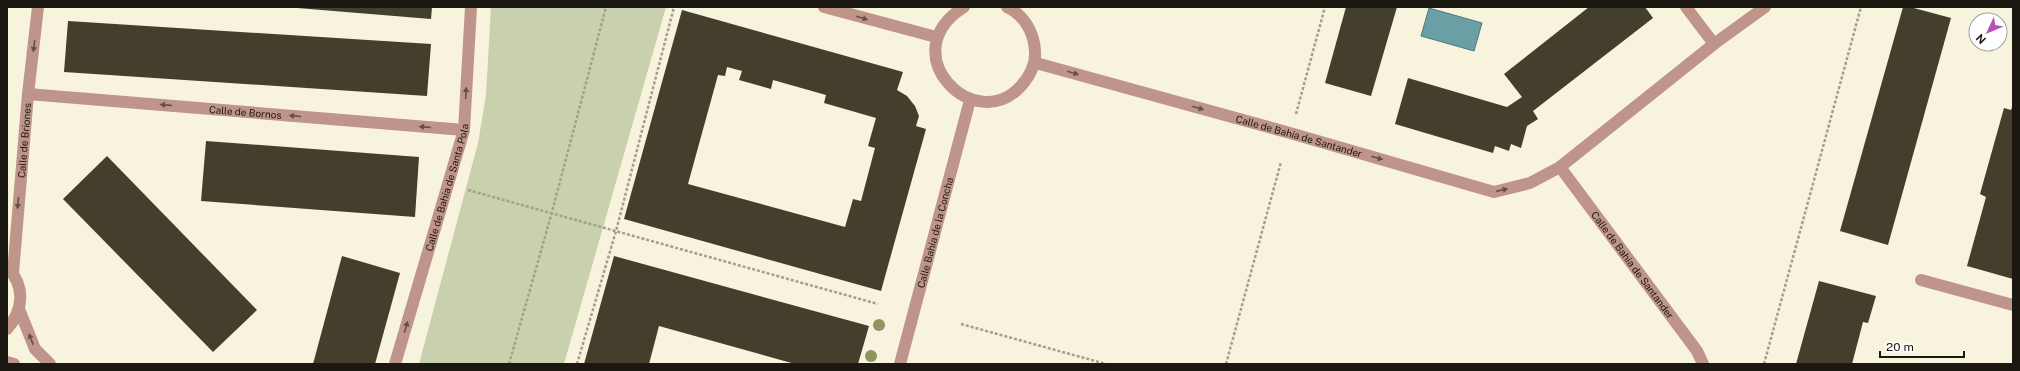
<svg xmlns="http://www.w3.org/2000/svg" width="2020" height="371" viewBox="0 0 2020 371" font-family="'Public Sans',sans-serif">
	<style>
		.green { fill: #c9d0ad }
		.water { fill: #6b9fa6; stroke: #537679 }
		.building { fill: #433f2c; fill-rule: evenodd }
		.lines { fill: none; stroke-linecap: round; stroke-linejoin: round }
		.path { stroke: #a39f8e; stroke-width: 2.5; stroke-dasharray: 3 2; stroke-linecap: butt }
		.street { stroke: #be948b; stroke-width: 12 }
		.tree { fill: #919363 }
		.oneway { fill: #645047 }
		.labels { text-anchor: middle; stroke-width: 4; stroke-linejoin: round; paint-order: stroke }
		.street-label { font-size: 10px; fill: #1a1810; stroke: #fff }
	</style>
	<rect width="100%" height="100%" fill="#f8f3dc"/>
	<path class="green" d="M491,7H666L564,364H419L478,143L486,95Z"/>
	<path class="water" d="M1429,8L1482,23L1474,51L1421,36Z"/>
	<g class="building">
		<path d="M285,7H432L431,19Z"/>
		<path d="M1346,7H1397L1371,96L1325,83Z"/>
		<path d="M1589,7H1645L1653,18L1533,111L1538,119L1527,126L1521,148L1511,144L1509,151L1495,146L1493,153L1395,124L1408,78L1507,107L1522,97L1504,74Z"/>
		<path d="M1903,7H1910L1951,18L1888,245L1840,231Z"/>
		<path d="M682,10L903,72L897,90L907,96L915,106L919,116L916,126L926,129L881,291L624,219ZM727,67L742,71L739,80L771,89L773,80L826,95L824,103L876,118L868,146L875,148L861,201L853,199L845,227L688,184L718,75L725,76Z"/>
		<path d="M68,21L431,44L427,96L64,72Z"/>
		<path d="M2013,104V279L1967,266L1986,197L1980,194L2004,108L2011,110Z"/>
		<path d="M206,141L419,157L415,217L201,201Z"/>
		<path d="M107,156L257,310L213,352L63,199Z"/>
		<path d="M342,256L400,273L375,364H313Z"/>
		<path d="M614,256L869,326L858,364H795L659,326L649,364H584Z"/>
		<path d="M1819,281L1876,296L1868,323L1863,322L1852,364H1796Z"/>
	</g>
	<g class="lines">
		<g class="path">
			<path d="M1296,114L1325,7"/>
			<path d="M468,190L878,304"/>
			<path d="M961,324L1106,364"/>
			<path d="M509,364L552,212L606,7"/>
			<path d="M577,364L616,231L674,7"/>
			<path d="M1226,364L1281,162"/>
			<path d="M1764,364L1861,7"/>
		</g>
		<g class="street">
			<path d="M824,7L936,37"/>
			<path d="M964,7C891,53 975,137 1021,86C1030,76 1036,65 1035,51C1034,32 1024,15 1007,7"/>
			<path d="M1686,7L1714,44"/>
			<path id="s1" d="M1036,63L1290,133L1494,192L1530,183L1560,167L1714,44L1765,7"/>
			<path id="s2" d="M28,94L464,130"/>
			<path id="s3" d="M1560,167L1697,351L1703,364"/>
			<path id="s4" d="M13,273L28,94L38,7"/>
			<path d="M1921,280L2013,305"/>
			<path d="M19,309L35,349L50,364"/>
			<path d="M7,329C23,311 26,287 8,268"/>
			<path d="M7,362L14,364"/>
			<path id="s5" d="M395,364L464,130L471,7"/>
			<path id="s6" d="M900,364L970,100"/>
		</g>
	</g>
	<g class="tree">
		<circle cx="879" cy="325" r="6"/>
		<circle cx="871" cy="356" r="6"/>
	</g>
	<defs><path id="oneway-solid" d="M-6-.8H1V-3.2L6.5 0L1 3.2V.8H-6Z"/></defs>
	<g class="oneway">
		<use href="#oneway-solid" transform="translate(862 18) rotate(16)"/>
		<use href="#oneway-solid" transform="translate(34 46) rotate(97)"/>
		<use href="#oneway-solid" transform="translate(1073 73) rotate(16)"/>
		<use href="#oneway-solid" transform="translate(466 93) rotate(-87)"/>
		<use href="#oneway-solid" transform="translate(166 105) rotate(-175)"/>
		<use href="#oneway-solid" transform="translate(1198 108) rotate(16)"/>
		<use href="#oneway-solid" transform="translate(295 116) rotate(-175)"/>
		<use href="#oneway-solid" transform="translate(425 127) rotate(-175)"/>
		<use href="#oneway-solid" transform="translate(1377 158) rotate(16)"/>
		<use href="#oneway-solid" transform="translate(1502 190) rotate(-13)"/>
		<use href="#oneway-solid" transform="translate(18 203) rotate(95)"/>
		<use href="#oneway-solid" transform="translate(406 327) rotate(-74)"/>
		<use href="#oneway-solid" transform="translate(31 339) rotate(-111)"/>
	</g>
	<g class="labels">
		<g class="street-label">
			<text dy="4" stroke="none"><textPath href="#s2" startOffset="218">Calle de Bornos</textPath></text>
			<text dy="4" stroke="none"><textPath href="#s1" startOffset="273">Calle de Bahía de Santander</textPath></text>
			<text dy="4" stroke="none"><textPath href="#s4" startOffset="133">Calle de Briones</textPath></text>
			<text dy="4" stroke="none"><textPath href="#s5" startOffset="184">Calle de Bahía de Santa Pola</textPath></text>
			<text dy="4" stroke="none"><textPath href="#s6" startOffset="136">Calle Bahía de la Concha</textPath></text>
			<text dy="4" stroke="none"><textPath href="#s3" startOffset="122">Calle de Bahía de Santander</textPath></text>
		</g>
	</g>
	<rect width="2020" height="371" fill="none" stroke="#1a1810" stroke-width="16"/>
	<g transform="translate(1988 32) rotate(226)"><circle r="19" fill="#ffffff" stroke="#a3a39f"/>
	<path d="M0-3L7 15L0 10L-7 15Z" fill="#b251b9"/>
	<text y="-6" font-size="11" font-weight="bold" text-anchor="middle" fill="#1a1810">N</text>
	</g>
	<path d="M1880 351v6h84v-6" fill="none" stroke="#1a1810" stroke-width="2"/>
	<text x="1886" y="351" font-size="12" fill="#1a1810" stroke="#ffffff" stroke-width="3" paint-order="stroke">20 m</text>
</svg>
